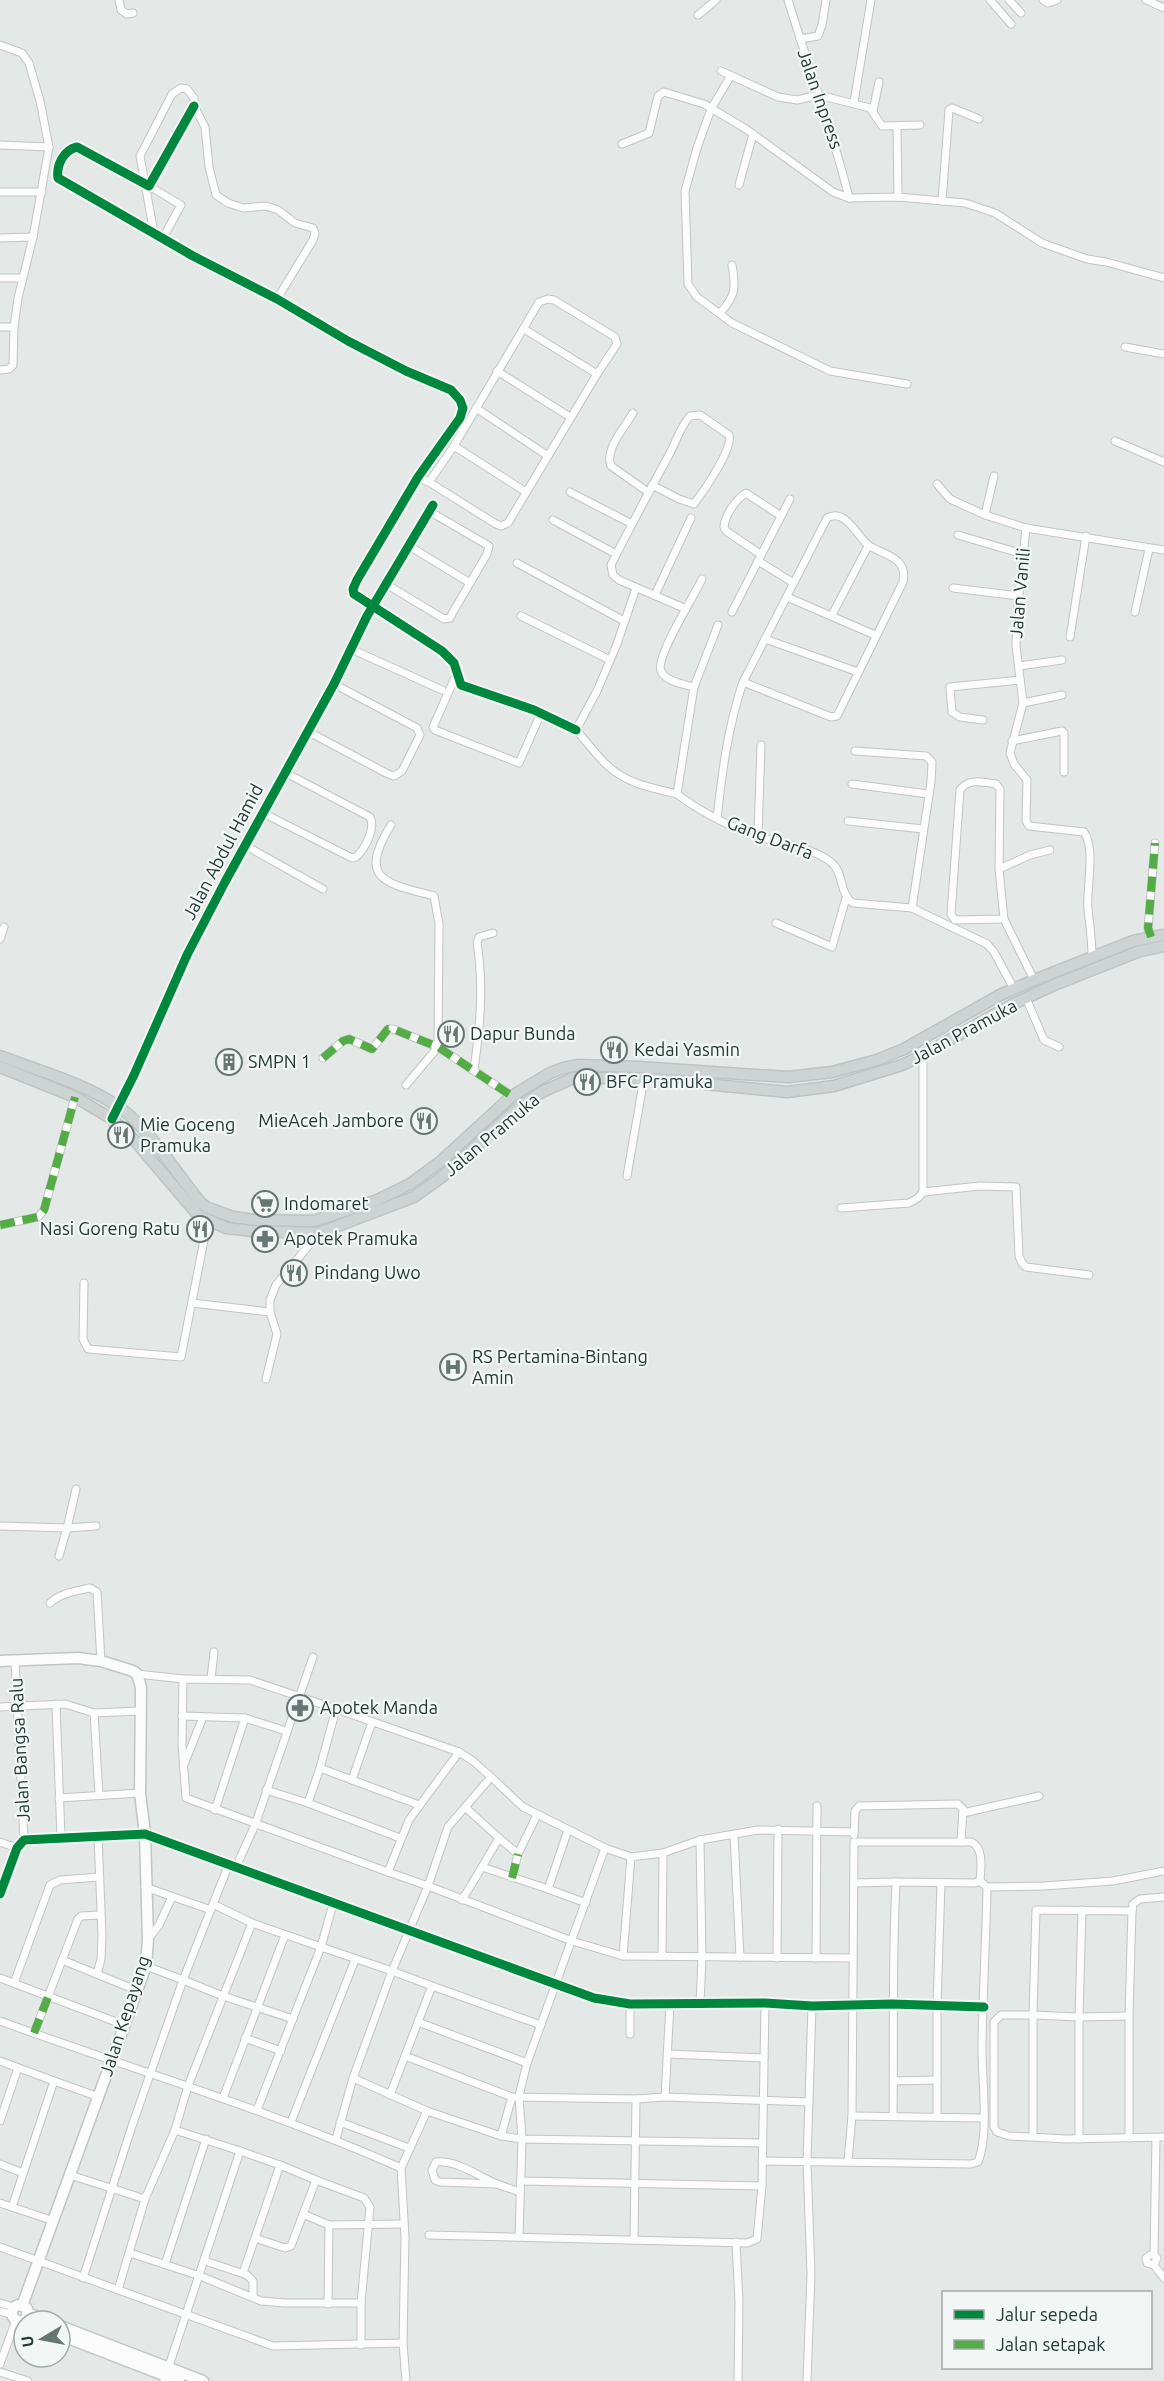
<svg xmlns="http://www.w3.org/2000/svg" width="1164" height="2381" viewBox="0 0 1164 2381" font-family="Ubuntu,sans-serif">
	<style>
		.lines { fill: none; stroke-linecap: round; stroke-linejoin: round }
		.street-casing { stroke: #c1c5c3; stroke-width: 9 }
		.secondary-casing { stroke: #c0c6c4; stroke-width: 13 }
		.primary-casing { stroke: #bdc4c2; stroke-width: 13 }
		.street { stroke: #fbfcfb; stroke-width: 7 }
		.secondary { stroke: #fbfcfb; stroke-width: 10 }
		.primary { stroke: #ced4d3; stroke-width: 10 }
		.quiet { stroke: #53ac45; stroke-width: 8; stroke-dasharray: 15 8; stroke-linecap: butt }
		.cycleway-casing { stroke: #f2f7f5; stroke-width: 13 }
		.cycleway { stroke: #00873e; stroke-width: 9 }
		.labels { text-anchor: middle; stroke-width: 4.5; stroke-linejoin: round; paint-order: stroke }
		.street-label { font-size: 18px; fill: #243935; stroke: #f2f7f5 }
		.poi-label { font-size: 18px; fill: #243935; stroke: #f2f7f5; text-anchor: start }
	</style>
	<rect width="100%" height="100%" fill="#e4e8e6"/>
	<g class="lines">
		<defs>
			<g id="street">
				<path d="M119,0L121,10L127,14L133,13"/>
				<path d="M788,0C808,66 833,131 849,198"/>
				<path d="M990,0L1011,24"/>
				<path d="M1009,0L1021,13"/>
				<path d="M1043,0L1048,3L1057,0"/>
				<path d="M1146,0L1164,8"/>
				<path d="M698,15L716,0"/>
				<path d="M800,39L818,36L822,25L826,0"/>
				<path d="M0,45L22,53L29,63L40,101L49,147L33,237L18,298L14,327L13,365L9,369L0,370"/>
				<path d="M721,71L778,97L797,100L819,95L870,108L882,126L920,125"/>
				<path d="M730,77L711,109L697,148L685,191L688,284L697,297L732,323L830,371L907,384"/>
				<path d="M854,102L871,0"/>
				<path d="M194,106L149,186L77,147C64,150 56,165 58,178L193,256L277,299L348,341L406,371L451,390L460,400L463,408L460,418L418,477L357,580L353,589L354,594L442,651L454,663L461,685L534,710L576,730"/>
				<path d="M873,111L879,82"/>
				<path d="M897,127L898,197"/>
				<path d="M622,144L649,133L658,96L664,92L704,104L746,129L833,192L849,198L898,197L965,203L995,213L1042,243L1087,259L1106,262L1164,278"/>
				<path d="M0,145L49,147"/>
				<path d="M739,185L753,134"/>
				<path d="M149,186L181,205L163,238"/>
				<path d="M0,192H42"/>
				<path d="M942,201L949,110L952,108L979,119"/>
				<path d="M154,233L140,156L172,94L181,88L187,89L194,98V106L205,127L209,167L216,195L228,203L243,208L266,206L278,210L295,223L313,228L315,233L313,240L277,299"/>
				<path d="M0,238L33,237"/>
				<path d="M0,278H21"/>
				<path d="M720,313C736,296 736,287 732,265"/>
				<path d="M0,327H14"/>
				<path d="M1125,347L1164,354"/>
				<path d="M497,371L570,417"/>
				<path d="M476,408L548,456"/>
				<path d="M633,413C625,427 604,450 611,466L648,492"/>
				<path d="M1115,441L1164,462"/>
				<path d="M454,446L526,492"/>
				<path d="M418,477L432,484L496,524L501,526L508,523L597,374L524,329"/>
				<path d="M429,482L454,446L539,302L548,299L554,300L615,337L617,344L597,374"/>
				<path d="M937,484L950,499L985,515L1026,528L1164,550"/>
				<path d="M652,485L679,499L694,504C704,491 733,449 729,435L700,415L690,416C680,427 677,440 670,453C650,490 630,527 611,565L613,575L619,580L686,609"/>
				<path d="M570,492L632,524"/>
				<path d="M790,499L758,561L792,582"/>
				<path d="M985,515L994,476"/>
				<path d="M553,520L616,554"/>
				<path d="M1026,528L1017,614L1016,646L1023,703L1010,753L1014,764L1027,780L1026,821L1029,826L1084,832C1096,849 1086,889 1088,910C1090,926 1092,941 1092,957"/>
				<path d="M958,535L1023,554"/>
				<path d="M409,546L470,583"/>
				<path d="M760,554L726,531L724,527C725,515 736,499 746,493L781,516"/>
				<path d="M517,563L624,621"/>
				<path d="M386,584L444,619L450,618L453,612L487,554L489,546L429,511"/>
				<path d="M636,588L617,644L597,691L576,730C587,742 596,755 608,766C627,784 653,788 677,794"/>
				<path d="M953,588L1019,596"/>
				<path d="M655,595L691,518"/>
				<path d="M787,597L875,635"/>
				<path d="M732,612L758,561"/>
				<path d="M1135,612L1149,549"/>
				<path d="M832,615L868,546"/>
				<path d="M521,616L610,660"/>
				<path d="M718,625L694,687L677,794C698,810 725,824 750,834C774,843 812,846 832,863C844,873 839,894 853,903L912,908L987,944L994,952L1014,989"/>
				<path d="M1070,637L1086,536"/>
				<path d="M765,639L858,672"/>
				<path d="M351,649L442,690"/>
				<path d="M1019,666L1062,660"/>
				<path d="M457,673L433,727L435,730L519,763L541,713"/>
				<path d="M694,687C684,684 666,682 661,671C655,657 695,595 702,579"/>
				<path d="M1023,703L1062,695"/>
				<path d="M983,720L960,717L952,712L950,687L1020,680"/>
				<path d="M307,731L388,774L394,776L402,771L420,735L417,728L334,684"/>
				<path d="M1012,741L1062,731L1064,733V772"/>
				<path d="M855,751L926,756L932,762L931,782L912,908"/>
				<path d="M852,784L928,794"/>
				<path d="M263,813L352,858L356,857C365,849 376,828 370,817L284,772"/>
				<path d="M717,818C722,773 728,726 743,682L827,518C845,508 856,534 867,544C878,554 909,555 903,582L837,716L831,717L743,682"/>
				<path d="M848,821L923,829"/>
				<path d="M391,825C357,880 385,883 434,896L439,924L438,1047L406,1085"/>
				<path d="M758,836L761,745"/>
				<path d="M246,846L323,889"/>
				<path d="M999,869L1000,789L996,784C983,782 968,778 960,790L951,914L955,920L1004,919L999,869L1030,855L1050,850"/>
				<path d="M1004,919L1034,980"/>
				<path d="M776,923L832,947L846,898"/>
				<path d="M1151,937L1148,928L1155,843"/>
				<path d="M0,939L4,927"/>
				<path d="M1026,998L1044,1040L1059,1047"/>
				<path d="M323,1058L343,1041L349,1039L372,1049L388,1029H393L438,1047L512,1096"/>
				<path d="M474,1069C480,1028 484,985 477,943L479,937L493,933"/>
				<path d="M112,1119L134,1075L187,955L225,882L334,684L367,616L433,505"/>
				<path d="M627,1176L644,1078"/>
				<path d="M923,1192V1055"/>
				<path d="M841,1208L909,1203L918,1198L923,1192L980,1186L1016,1187L1019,1256L1022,1263L1026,1267L1089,1275"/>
				<path d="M0,1225L38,1217L44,1210L75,1097"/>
				<path d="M84,1283L83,1339L88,1349L181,1357L208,1220"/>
				<path d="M192,1303L270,1312"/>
				<path d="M266,1379L277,1334L270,1312V1300L276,1285L319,1233"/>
				<path d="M76,1489L67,1528L96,1526"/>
				<path d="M0,1526L67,1528L59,1556"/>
				<path d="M50,1603C60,1593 77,1591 90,1588L97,1592L101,1661"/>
				<path d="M15,1660L24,1840"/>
				<path d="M137,1674L183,1679"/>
				<path d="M211,1679L214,1652"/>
				<path d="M56,1704L61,1837"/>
				<path d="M0,1707L65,1704L94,1713L140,1711"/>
				<path d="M336,1709L459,1752L473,1761L491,1777"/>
				<path d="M94,1713L99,1795"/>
				<path d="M182,1716L245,1718"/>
				<path d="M459,1752L409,1820L388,1872L428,1886L392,1971L432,1986L418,2022L527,2063"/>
				<path d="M185,1762L203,1717"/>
				<path d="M320,1768L336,1709L250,1680L183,1679L182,1745L186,1798L388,1872"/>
				<path d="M352,1780L372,1722"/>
				<path d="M266,1790L308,1803L400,1838"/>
				<path d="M59,1798L140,1793"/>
				<path d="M308,1803L320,1768L419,1805"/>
				<path d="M466,1808L499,1838L482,1867"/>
				<path d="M215,1810L245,1718L286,1731"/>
				<path d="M963,1813L1039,1796"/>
				<path d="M568,1830L548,1889L586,1903"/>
				<path d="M734,1835L740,1957"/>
				<path d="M854,1835L855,1811L859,1806L958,1804L963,1809L961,1842"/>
				<path d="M499,1838L518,1854L537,1815"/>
				<path d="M700,1840L702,1957L700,2004"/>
				<path d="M0,1842L17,1848"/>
				<path d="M605,1848L523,1807L491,1777L448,1827L428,1886L572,1941L623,1956L853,1958"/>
				<path d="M229,1864L213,1904L252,1923L321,1947L257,2110"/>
				<path d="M236,1867L255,1825L313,1657"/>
				<path d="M512,1878L518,1854"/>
				<path d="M854,1883L896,1882"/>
				<path d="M145,1887L211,1910"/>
				<path d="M987,1887L1044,1886L1113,1881L1164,1871"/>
				<path d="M0,1894L17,1848L24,1840L145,1834L594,1998L630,2004L765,2003L812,2006L892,2004L984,2007"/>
				<path d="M462,1900L482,1867L548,1889"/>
				<path d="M213,1904L183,1980L223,1996L293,2019"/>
				<path d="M333,1904L321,1947L392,1971L353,2078L336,2139"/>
				<path d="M1082,1910L1079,2017L1033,2015L1036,1910L1132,1911"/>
				<path d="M148,1939L159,1925L172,1897"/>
				<path d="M623,1956L631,1857"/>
				<path d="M662,1956L663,1853"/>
				<path d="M777,1958L778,1829"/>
				<path d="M816,1958L817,1806"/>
				<path d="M62,1960L136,1990"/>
				<path d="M97,1974L101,1959L102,1935L98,1836"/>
				<path d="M0,1978L124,2025"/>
				<path d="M14,1983L50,1885L60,1880L99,1877"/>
				<path d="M432,1986L541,2025"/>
				<path d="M0,2021C134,2070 270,2110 401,2168"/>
				<path d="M34,2033L78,1919L81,1916L100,1915"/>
				<path d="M630,2034V2004"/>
				<path d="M245,2038L281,2051"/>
				<path d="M668,2054L764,2058"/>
				<path d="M405,2056L512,2097L636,2099"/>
				<path d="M0,2061L54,2081L12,2207"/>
				<path d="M353,2078L427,2111"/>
				<path d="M54,2081L99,2097"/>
				<path d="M893,2081L937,2080"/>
				<path d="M390,2095L418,2022"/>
				<path d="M665,2097L670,2004"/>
				<path d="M223,2098L285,1935"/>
				<path d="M852,2116L983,2118"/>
				<path d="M937,2117V2006L941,1883"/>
				<path d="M0,2121L18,2068"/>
				<path d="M291,2122L355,1960"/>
				<path d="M340,2122L409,2148"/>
				<path d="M175,2130L188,2086L252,1923"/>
				<path d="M501,2136L512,2097"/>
				<path d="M1033,2137V2015H1001L994,2022V2127L997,2132L1009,2136L1067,2139L1164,2137"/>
				<path d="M1129,2138V2016L1132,1911L1133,1904L1140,1899L1164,1897"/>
				<path d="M1079,2139V2017L1129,2016"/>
				<path d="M240,2151L280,2165"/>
				<path d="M762,2161L971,2164L978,2162C990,2133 981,2075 982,2043C983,1991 986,1939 987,1887L980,1881L975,1883L896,1882C892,1960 894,2038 893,2116"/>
				<path d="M848,2161L852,2116L854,1842H971C984,1847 981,1868 980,1881"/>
				<path d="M0,2164L23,2173"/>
				<path d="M70,2175L145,2199"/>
				<path d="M521,2181L762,2186"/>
				<path d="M496,2184L440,2182L435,2180L432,2170L436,2162C457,2160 478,2176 497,2184C504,2187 512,2189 520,2192"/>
				<path d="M0,2203L54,2221"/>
				<path d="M303,2214L329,2225L328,2304"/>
				<path d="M329,2225L404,2224"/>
				<path d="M429,2235L747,2243L757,2239L762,2186L765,2003"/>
				<path d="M519,2236L522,2139L519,2096L527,2063L605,1848L631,1857L663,1853L700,1840L758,1830L854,1832"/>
				<path d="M255,2238L285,2248L291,2246L316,2180L364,2198L370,2207L361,2303V2345"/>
				<path d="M634,2238L636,2099L665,2097L809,2102"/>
				<path d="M736,2242L739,2302L738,2381"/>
				<path d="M0,2247L273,2346L403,2343"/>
				<path d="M130,2253L200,2276L261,2301L285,2303H361"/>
				<path d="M1154,2255L1156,2138"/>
				<path d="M205,2261L247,2275L253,2281V2297"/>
				<path d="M165,2264L206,2139"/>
				<path d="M1154,2265L1157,2258L1154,2255H1150L1146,2258L1147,2263L1154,2265L1164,2278"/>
				<path d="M243,2273L280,2165L316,2180"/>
				<path d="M83,2278L132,2126L183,1980L146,1966"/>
				<path d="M118,2290L145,2199L175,2130L240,2151L164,2381"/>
				<path d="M0,2303L14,2307"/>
				<path d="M0,2311L13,2315"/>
				<path d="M0,2364L16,2320"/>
				<path d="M0,2372L28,2381"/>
				<path d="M406,2381L403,2343L405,2237L401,2168L427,2111L501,2136L522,2139L762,2143"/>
				<path d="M807,2381L811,2274L807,2161L812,2006"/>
			</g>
			<g id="secondary">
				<path d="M0,1661L78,1658L101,1661L133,1671L137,1674L141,1687L140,1793L145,1834L148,1939L146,1966L22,2306"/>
				<circle cx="20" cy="2313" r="8"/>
				<path d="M27,2313L49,2321"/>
				<path d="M60,2326L203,2381"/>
				<path d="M60,2335L179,2381"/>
			</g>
			<g id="primary">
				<path d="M0,1056C39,1071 84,1083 119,1107C150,1129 176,1173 200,1202L206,1207L233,1217L255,1220L314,1221L375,1201L410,1184L440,1162L512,1096L550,1073L563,1068L578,1065L638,1067L788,1077L832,1072L877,1060L904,1049L1000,995L1034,980L1133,941L1164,935"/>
				<path d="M0,1067L75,1097L112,1119L136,1142L198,1215L226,1228L253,1231L319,1233L414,1197L442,1177L519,1107L542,1092L573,1078H644L787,1092L834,1086L902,1065L923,1055L1011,1005L1054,985L1140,951L1164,946"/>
			</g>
		</defs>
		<use href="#street" class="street-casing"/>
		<use href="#secondary" class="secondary-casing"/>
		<use href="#primary" class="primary-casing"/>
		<use href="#street" class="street"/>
		<use href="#secondary" class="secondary"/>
		<use href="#primary" class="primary"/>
		<g class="quiet">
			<path d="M1151,937L1148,928L1155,843"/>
			<path d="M323,1058L343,1041L349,1039L372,1049L388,1029H393L438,1047L512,1096"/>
			<path d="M0,1225L38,1217L44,1210L75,1097"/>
			<path d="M512,1878L518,1854"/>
			<path d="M34,2033L48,1997"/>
		</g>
		<defs>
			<g id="cycleway">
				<path d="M194,106L149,186L77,147C64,150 56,165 58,178L193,256L277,299L348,341L406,371L451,390L460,400L463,408L460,418L418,477L357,580L353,589L354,594L442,651L454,663L461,685L534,710L576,730"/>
				<path d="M112,1119L134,1075L187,955L225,882L334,684L367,616L433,505"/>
				<path d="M0,1894L17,1848L24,1840L145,1834L594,1998L630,2004L765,2003L812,2006L892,2004L984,2007"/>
			</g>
		</defs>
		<use href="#cycleway" class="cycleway-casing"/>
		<use href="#cycleway" class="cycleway"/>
	</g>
	<defs>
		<symbol id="restaurant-ring" viewBox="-11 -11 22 22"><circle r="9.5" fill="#f2f7f5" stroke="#677673" stroke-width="1.5"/><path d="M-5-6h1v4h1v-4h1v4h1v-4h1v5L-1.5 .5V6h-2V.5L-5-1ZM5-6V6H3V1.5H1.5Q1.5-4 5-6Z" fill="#677673"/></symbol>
		<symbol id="building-ring" viewBox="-11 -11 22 22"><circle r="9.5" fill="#f2f7f5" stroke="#677673" stroke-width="1.5"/><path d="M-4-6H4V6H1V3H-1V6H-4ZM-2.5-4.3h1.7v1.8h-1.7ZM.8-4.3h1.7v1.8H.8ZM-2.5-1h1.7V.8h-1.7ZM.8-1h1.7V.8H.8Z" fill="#677673"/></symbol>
		<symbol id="supermarket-ring" viewBox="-11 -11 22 22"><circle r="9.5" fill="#f2f7f5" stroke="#677673" stroke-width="1.5"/><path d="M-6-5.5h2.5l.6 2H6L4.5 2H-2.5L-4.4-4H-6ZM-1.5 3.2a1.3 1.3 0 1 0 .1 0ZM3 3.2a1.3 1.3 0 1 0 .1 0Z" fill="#677673"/></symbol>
		<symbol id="pharmacy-ring" viewBox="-11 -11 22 22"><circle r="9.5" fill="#f2f7f5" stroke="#677673" stroke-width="1.5"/><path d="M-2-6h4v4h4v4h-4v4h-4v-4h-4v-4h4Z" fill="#677673"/></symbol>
		<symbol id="hospital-ring" viewBox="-11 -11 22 22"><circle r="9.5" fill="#f2f7f5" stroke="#677673" stroke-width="1.5"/><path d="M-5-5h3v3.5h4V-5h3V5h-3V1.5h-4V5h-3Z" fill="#677673"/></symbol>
	</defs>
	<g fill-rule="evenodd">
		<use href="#restaurant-ring" x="436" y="1019" width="30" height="30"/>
		<use href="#restaurant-ring" x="599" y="1035" width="30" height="30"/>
		<use href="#building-ring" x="214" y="1047" width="30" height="30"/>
		<use href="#restaurant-ring" x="572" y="1067" width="30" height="30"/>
		<use href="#restaurant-ring" x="409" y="1106" width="30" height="30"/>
		<use href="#restaurant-ring" x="106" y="1120" width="30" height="30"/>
		<use href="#supermarket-ring" x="250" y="1189" width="30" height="30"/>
		<use href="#restaurant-ring" x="185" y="1214" width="30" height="30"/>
		<use href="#pharmacy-ring" x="250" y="1224" width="30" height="30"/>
		<use href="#restaurant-ring" x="279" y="1258" width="30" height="30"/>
		<use href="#hospital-ring" x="438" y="1352" width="30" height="30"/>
		<use href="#pharmacy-ring" x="285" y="1693" width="30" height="30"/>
	</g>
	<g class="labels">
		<g class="street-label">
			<text transform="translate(820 99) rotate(71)" y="6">Jalan Inpress</text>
			<text transform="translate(1020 593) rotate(-85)" y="6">Jalan Vanili</text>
			<text transform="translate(770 838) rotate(21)" y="6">Gang Darfa</text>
			<text transform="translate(223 852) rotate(-62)" y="6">Jalan Abdul Hamid</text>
			<text transform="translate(964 1032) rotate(-28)" y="6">Jalan Pramuka</text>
			<text transform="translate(492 1135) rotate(-40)" y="6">Jalan Pramuka</text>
			<text transform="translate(20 1750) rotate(-93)" y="6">Jalan Bangsa Ralu</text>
			<text transform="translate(125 2016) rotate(-72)" y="6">Jalan Kepayang</text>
		</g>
		<g class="poi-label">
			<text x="470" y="1040">Dapur Bunda</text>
			<text x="634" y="1056">Kedai Yasmin</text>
			<text x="248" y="1068">SMPN 1</text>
			<text x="606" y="1088">BFC Pramuka</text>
			<text x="404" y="1127" text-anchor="end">MieAceh Jambore</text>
			<text x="140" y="1131">Mie Goceng<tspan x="140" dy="21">Pramuka</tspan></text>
			<text x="284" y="1210">Indomaret</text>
			<text x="180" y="1235" text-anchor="end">Nasi Goreng Ratu</text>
			<text x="284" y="1245">Apotek Pramuka</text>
			<text x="314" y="1279">Pindang Uwo</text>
			<text x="472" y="1363">RS Pertamina-Bintang<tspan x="472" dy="21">Amin</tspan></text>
			<text x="320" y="1714">Apotek Manda</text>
		</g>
	</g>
	<rect x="942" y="2291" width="210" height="78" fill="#f2f7f5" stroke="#a0aba8" stroke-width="1.5"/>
	<rect x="954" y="2310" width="30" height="9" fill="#00873e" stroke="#a0aba8" stroke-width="1.5"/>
	<text x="996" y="2321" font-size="18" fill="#243935">Jalur sepeda</text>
	<rect x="954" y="2340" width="30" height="9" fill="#53ac45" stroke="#a0aba8" stroke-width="1.5"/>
	<text x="996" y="2351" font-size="18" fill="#243935">Jalan setapak</text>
	<g transform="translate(42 2339) rotate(260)"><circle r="28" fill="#f2f7f5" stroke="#a0aba8" stroke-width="1.5"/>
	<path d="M0-4.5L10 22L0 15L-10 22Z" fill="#677673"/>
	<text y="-9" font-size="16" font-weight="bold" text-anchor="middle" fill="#243935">U</text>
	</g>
</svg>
